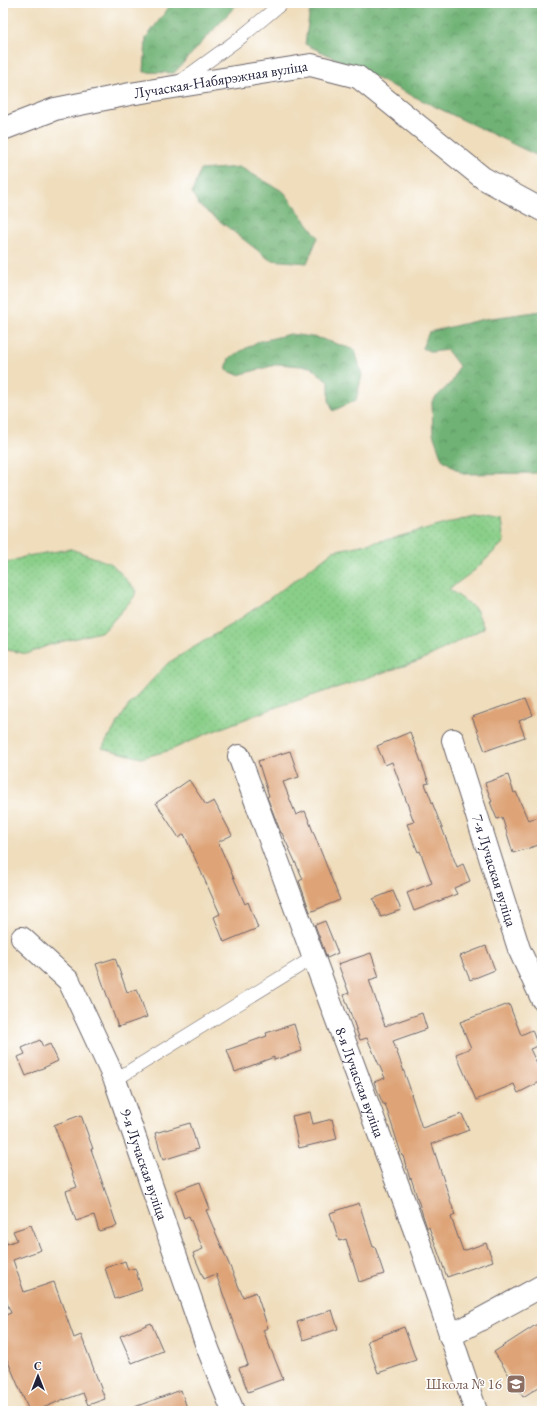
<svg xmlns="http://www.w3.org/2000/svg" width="545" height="1414" viewBox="0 0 545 1414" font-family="'EB Garamond',serif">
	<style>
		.grass { fill: url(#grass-dots); stroke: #567862 }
		.forest { fill: url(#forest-crowns); stroke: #486a58 }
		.building { fill: #dea478 }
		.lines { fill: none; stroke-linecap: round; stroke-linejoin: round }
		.service-casing { stroke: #6a6368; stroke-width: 14 }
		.minor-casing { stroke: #6a6368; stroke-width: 24 }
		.service { stroke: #fff; stroke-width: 13 }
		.minor { stroke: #fff; stroke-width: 22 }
		.labels { text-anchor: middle; stroke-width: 3; stroke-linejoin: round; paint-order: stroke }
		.street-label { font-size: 15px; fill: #22223b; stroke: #fff }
		.education-label { font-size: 15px; fill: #785e54; stroke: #fff; text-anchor: end }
	</style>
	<defs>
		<pattern id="grass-dots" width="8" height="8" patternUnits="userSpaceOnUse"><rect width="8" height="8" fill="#8acf89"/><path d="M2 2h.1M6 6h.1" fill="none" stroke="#77b177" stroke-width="1.8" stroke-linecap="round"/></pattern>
		<pattern id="forest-crowns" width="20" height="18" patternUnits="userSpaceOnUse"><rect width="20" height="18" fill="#6fb275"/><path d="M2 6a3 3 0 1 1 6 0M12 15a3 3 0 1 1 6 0" fill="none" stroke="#5b9061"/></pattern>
	</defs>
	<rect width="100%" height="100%" fill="#fff"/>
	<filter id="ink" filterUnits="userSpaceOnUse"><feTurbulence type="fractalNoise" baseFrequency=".025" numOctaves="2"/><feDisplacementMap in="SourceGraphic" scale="8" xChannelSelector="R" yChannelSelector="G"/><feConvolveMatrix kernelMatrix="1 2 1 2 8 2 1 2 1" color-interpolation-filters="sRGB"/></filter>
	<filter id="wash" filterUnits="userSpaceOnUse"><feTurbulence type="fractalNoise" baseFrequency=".012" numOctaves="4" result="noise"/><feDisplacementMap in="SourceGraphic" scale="16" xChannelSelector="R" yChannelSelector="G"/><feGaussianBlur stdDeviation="0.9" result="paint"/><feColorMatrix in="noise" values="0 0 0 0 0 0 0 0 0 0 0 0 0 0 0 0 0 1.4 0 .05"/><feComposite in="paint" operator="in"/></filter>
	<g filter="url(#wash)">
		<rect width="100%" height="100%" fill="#efddbc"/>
		<g class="grass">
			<path d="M473,515L501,520L504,542L475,570L449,589L476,609L484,628L422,660L274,708L206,734L171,750L141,758L102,748L129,705L168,663L237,621L297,579L333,551L394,538Z"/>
			<path d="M71,549L112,564L136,590L134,597L104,631L49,645L27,654L3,649V564L27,556Z"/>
		</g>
		<g class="forest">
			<path d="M172,3H238L174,73L144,72L146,38Z"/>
			<path d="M311,3H542V158L305,44Z"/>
			<path d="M240,167L284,192L318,237L307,263L270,260L199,205L192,193L200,170Z"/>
			<path d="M542,311V473L463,474L442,459L433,434L432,401L452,382L459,366L447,350L432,352L422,348L429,332L484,319Z"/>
			<path d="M290,334L319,338L355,350L362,375L356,400L333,411L329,400V382L311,367L279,364L238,375L226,370L229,358L257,342Z"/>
		</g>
		<g id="blocks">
			<g class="building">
				<path d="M526,698L533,715L519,721L525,737L485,751L472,717Z"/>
				<path d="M410,732L429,783L425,784L457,867L463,864L470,881L454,888L457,894L414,911L407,893L432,883L420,851L418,852L407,824L414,822L392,762L385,765L377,746Z"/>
				<path d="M290,751L299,777L283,782L296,815L305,811L340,900L310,912L299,881L303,879L282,833H281L267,797L269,796L258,761Z"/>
				<path d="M508,775L514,793L516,792L528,820L542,816V844L513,853L502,817L497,819L490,802H492L485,783Z"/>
				<path d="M189,780L206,805L214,801L232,835L218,842L245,904L248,902L258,928L224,942L214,917L220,914L184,834L179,838L156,803Z"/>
				<path d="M393,891L401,910L381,917L373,899Z"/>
				<path d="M325,921L338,953L327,958L315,925Z"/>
				<path d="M486,946L495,970L470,980L460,956Z"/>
				<path d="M371,953L379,977L369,980L385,1026L422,1013L427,1029L393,1041L412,1094H411L422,1128L462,1114L469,1130L432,1144L455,1215L451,1217L463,1251L486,1243L493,1261L447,1277L429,1227L427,1228L411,1178L410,1179L403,1156H402L385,1104H383L374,1082L385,1078L367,1038L360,1040L344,995L349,993L338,964Z"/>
				<path d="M115,958L127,992L137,989L147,1017L118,1027L96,964Z"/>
				<path d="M509,1004L521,1035L532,1030L538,1046L530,1049L542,1074V1081L518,1093L514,1084L476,1100L456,1054L471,1048L460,1022Z"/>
				<path d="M294,1024L302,1051L274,1060V1057L235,1072L227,1050L267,1036L266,1033Z"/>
				<path d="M40,1040L43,1047L50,1044L58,1061L26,1076L18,1057L25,1054L22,1048Z"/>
				<path d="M310,1112L313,1124L332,1119L337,1139L299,1148L292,1116Z"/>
				<path d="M81,1115L93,1149H91L117,1226L99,1231L94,1215L76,1221L66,1191L77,1187L54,1125Z"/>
				<path d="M190,1123L198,1149L163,1160L155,1133Z"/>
				<path d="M200,1182L210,1209L206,1210L243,1297L256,1292L268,1328L263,1330L283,1379L248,1392L239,1368L248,1365L216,1274L204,1279L193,1253L203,1249L189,1216L184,1218L175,1191Z"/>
				<path d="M359,1203L373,1247H375L384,1274L359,1282L346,1239L339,1241L330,1213Z"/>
				<path d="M31,1225L41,1250L13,1260L24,1292L54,1282L74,1338L81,1335L105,1399L88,1405L83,1393L64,1400V1399L36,1411H29L3,1350V1316L11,1313L3,1293V1241L6,1240L7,1244L17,1240L13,1231Z"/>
				<path d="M125,1261L128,1270L135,1268L142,1290L115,1299L105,1268Z"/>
				<path d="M332,1310L338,1329L303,1340L297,1322Z"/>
				<path d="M542,1321V1385L523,1397L494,1352Z"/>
				<path d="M151,1323L163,1351L132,1363L120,1336Z"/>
				<path d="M404,1327L416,1360L378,1373L367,1341Z"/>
				<path d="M181,1390L188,1411H129V1409Z"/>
			</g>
		</g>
	</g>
	<g filter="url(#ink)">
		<use href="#blocks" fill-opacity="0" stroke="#6a6368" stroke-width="1"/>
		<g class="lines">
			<defs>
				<g id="service">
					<path d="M178,83L240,38L282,3"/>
					<path d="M115,1080L314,957"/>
				</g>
				<g id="minor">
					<path id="s1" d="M3,129L55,109L130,94L311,65L358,77L483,178L542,210"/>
					<path id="s2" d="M453,740L519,949L542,999"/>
					<path id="s3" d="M239,756L422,1250L476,1411"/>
					<path id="s4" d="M22,938L69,981L115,1080L208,1349L233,1411"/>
					<path d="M450,1336L542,1286"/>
				</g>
			</defs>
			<use href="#service" class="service-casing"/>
			<use href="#minor" class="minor-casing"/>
			<use href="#service" class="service"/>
			<use href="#minor" class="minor"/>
		</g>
	</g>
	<defs>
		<symbol id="school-square" viewBox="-11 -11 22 22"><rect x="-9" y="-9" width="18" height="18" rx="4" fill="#8d6e63" stroke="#fff"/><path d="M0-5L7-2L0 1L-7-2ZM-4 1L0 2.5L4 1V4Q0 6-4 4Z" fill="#fff"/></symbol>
	</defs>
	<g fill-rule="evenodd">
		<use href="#school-square" x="505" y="1373" width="22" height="22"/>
	</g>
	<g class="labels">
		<g class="street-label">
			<text dy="5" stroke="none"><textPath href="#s1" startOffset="224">Лучаская-Набярэжная вуліца</textPath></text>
			<text dy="5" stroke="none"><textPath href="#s2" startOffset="137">7-я Лучаская вуліца</textPath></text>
			<text dy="5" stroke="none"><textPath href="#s3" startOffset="348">8-я Лучаская вуліца</textPath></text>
			<text dy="5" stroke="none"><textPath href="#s4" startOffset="262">9-я Лучаская вуліца</textPath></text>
		</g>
		<g class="education-label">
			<text x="502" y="1389">Школа № 16</text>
		</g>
	</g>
	<rect width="545" height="1414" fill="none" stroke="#fff" stroke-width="16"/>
	<g transform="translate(38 1376)" stroke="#ffffff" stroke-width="3" paint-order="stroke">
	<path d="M0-3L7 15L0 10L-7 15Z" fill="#22223b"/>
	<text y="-6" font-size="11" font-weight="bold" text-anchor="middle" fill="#22223b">С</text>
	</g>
</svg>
